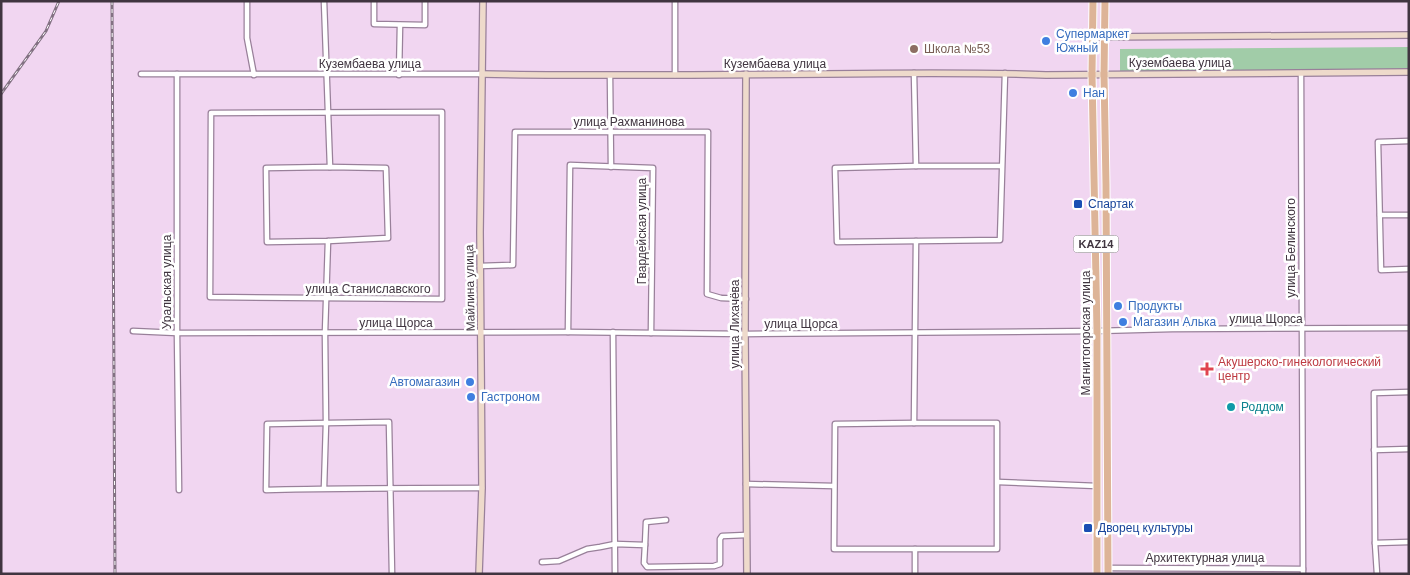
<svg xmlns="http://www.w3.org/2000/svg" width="1410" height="575" viewBox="0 0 1410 575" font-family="Helvetica,sans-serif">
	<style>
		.green { fill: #a1cca8 }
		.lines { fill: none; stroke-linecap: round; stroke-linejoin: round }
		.street-casing { stroke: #99809a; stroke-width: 7 }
		.secondary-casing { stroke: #99809a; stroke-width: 8 }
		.primary-casing { stroke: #fff; stroke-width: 9 }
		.street { stroke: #fff; stroke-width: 4.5 }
		.secondary { stroke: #eedacb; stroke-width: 5.5 }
		.primary { stroke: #ddb497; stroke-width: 7 }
		.rail-casing { stroke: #827182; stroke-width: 3 }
		.rail { stroke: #fff; stroke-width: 1; stroke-dasharray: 4; stroke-linecap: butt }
		.shop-dot { fill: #3f7fe0; stroke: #fff; stroke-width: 2 }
		.education-dot { fill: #8d6e63; stroke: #fff; stroke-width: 2 }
		.transit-dot { fill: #1a4fb4; stroke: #fff; stroke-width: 2 }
		.health-dot { fill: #e0444e; stroke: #fff; stroke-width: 2 }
		.culture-dot { fill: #0f9aa8; stroke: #fff; stroke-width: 2 }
		.labels { text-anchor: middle; stroke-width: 5; stroke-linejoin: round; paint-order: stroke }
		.shield { fill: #fff; stroke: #797279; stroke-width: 1 }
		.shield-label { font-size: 11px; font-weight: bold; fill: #403540 }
		.shop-label { font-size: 12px; fill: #366cbe; stroke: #fff; text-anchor: start }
		.education-label { font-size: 12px; fill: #785e54; stroke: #fff; text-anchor: start }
		.street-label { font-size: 12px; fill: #403540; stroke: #fff }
		.transit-label { font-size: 12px; fill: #164399; stroke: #fff; text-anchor: start }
		.health-label { font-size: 12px; fill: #be3a42; stroke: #fff; text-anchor: start }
		.culture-label { font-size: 12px; fill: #0d838f; stroke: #fff; text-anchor: start }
	</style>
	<rect width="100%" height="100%" fill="#f1d6f1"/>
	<path class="green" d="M1409,47V71L1120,72V49Z"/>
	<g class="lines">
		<defs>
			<g id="street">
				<path d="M247,1V38L254,75"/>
				<path d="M324,1L330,167"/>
				<path d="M374,1V24L425,25V1"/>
				<path d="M914,73L916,166"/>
				<path d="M1301,73L1303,574"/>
				<path d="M141,74H482"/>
				<path d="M177,74V333L179,490"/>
				<path d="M399,75L400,25"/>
				<path d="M675,75V1"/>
				<path d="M610,76L611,167"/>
				<path d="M442,112V299L210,297L211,113Z"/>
				<path d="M1409,141L1378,142L1381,270L1409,269"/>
				<path d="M1001,166H916L835,168L837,242L1000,240L1005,73"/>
				<path d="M330,167L386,168L388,238L328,241L267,242L266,168Z"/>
				<path d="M1380,215H1409"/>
				<path d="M480,266L513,265L515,132H708L707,294L721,298L746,299"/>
				<path d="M133,331L177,333L568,332L745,334L1097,331L1172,329L1409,328"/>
				<path d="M568,332L570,165L653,168L651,333"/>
				<path d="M613,332L615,574"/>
				<path d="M914,423H997V549H834L835,424Z"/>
				<path d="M914,423L916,241"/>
				<path d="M1374,450L1409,449"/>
				<path d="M998,482L1097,486"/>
				<path d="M746,484L834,486"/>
				<path d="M324,488L326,423L325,333L328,241"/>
				<path d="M1375,543L1409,542"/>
				<path d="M645,545L646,522L666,520"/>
				<path d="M915,549V574"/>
				<path d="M542,562L559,561L587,549L600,547L615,544L645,545L644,563L647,567L714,566L720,564V539L722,536L746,535"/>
				<path d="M1108,568L1303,569"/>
				<path d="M392,574L389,422L267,424L266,490C338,488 410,488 482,488"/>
				<path d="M1377,574L1375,543L1374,393L1409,392"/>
			</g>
			<g id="secondary">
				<path d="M1093,37L1409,35"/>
				<path d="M482,74C597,76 712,75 826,74C899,73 973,72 1046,75L1409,72"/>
				<path d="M746,74L745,334L747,574"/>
				<path d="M479,574L482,488L480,232L483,1"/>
			</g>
			<g id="primary">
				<path d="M1093,1L1092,74L1097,331V574"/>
				<path d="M1105,1L1104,74L1106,185L1108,574"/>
			</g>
		</defs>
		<use href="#street" class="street-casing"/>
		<use href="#secondary" class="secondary-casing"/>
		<use href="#primary" class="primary-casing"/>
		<use href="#street" class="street"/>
		<use href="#secondary" class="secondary"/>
		<use href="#primary" class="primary"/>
		<defs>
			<g id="rail">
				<path d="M112,1L115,574"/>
				<path d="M1,94L46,31L59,1"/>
			</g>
		</defs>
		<use href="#rail" class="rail-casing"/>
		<use href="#rail" class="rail"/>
	</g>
	<g class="shop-dot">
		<circle cx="1046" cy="41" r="5"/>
		<circle cx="1073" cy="93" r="5"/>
		<circle cx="1118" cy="306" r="5"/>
		<circle cx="1123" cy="322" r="5"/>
		<circle cx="470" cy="382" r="5"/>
		<circle cx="471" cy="397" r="5"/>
	</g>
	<circle class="education-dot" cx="914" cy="49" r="5"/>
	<g class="transit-dot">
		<rect x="1073" y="199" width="10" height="10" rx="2.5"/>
		<rect x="1083" y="523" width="10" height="10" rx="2.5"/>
	</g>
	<path class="health-dot" d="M1204.5 361.5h5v5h5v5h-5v5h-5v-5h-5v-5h5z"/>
	<circle class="culture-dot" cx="1231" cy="407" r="5"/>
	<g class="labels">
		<rect class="shield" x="1073.5" y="235.5" width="45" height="17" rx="4"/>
		<g class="shield-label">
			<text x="1096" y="248">KAZ14</text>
		</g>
		<g class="shop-label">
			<text x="1056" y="38">Супермаркет<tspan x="1056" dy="14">Южный</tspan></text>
			<text x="1083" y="97">Нан</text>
			<text x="1128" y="310">Продукты</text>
			<text x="1133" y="326">Магазин Алька</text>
			<text x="460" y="386" text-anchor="end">Автомагазин</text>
			<text x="481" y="401">Гастроном</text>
		</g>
		<g class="education-label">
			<text x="924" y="53">Школа №53</text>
		</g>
		<g class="street-label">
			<text x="1180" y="67">Кузембаева улица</text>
			<text x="370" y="68">Кузембаева улица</text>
			<text x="775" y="68">Кузембаева улица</text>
			<text x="629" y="126">улица Рахманинова</text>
			<text transform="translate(642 231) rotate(-90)" y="4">Гвардейская улица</text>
			<text transform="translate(1291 248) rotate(-90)" y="4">улица Белинского</text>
			<text transform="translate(167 282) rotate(-90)" y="4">Уральская улица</text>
			<text transform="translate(470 288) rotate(-91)" y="4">Майлина улица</text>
			<text x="368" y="293">улица Станиславского</text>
			<text x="1266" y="323">улица Щорса</text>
			<text x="396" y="327">улица Щорса</text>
			<text transform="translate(735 324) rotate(-90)" y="4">улица Лихачёва</text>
			<text x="801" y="328">улица Щорса</text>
			<text transform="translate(1086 333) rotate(-90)" y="4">Магнитогорская улица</text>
			<text x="1205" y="562">Архитектурная улица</text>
		</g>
		<g class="transit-label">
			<text x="1088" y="208">Спартак</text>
			<text x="1098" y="532">Дворец культуры</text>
		</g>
		<g class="health-label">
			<text x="1218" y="366">Акушерско-гинекологический<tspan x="1218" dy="14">центр</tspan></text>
		</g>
		<g class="culture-label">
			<text x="1241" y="411">Роддом</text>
		</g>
	</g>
	<rect width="1410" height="575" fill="none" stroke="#403540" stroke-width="5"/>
</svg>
